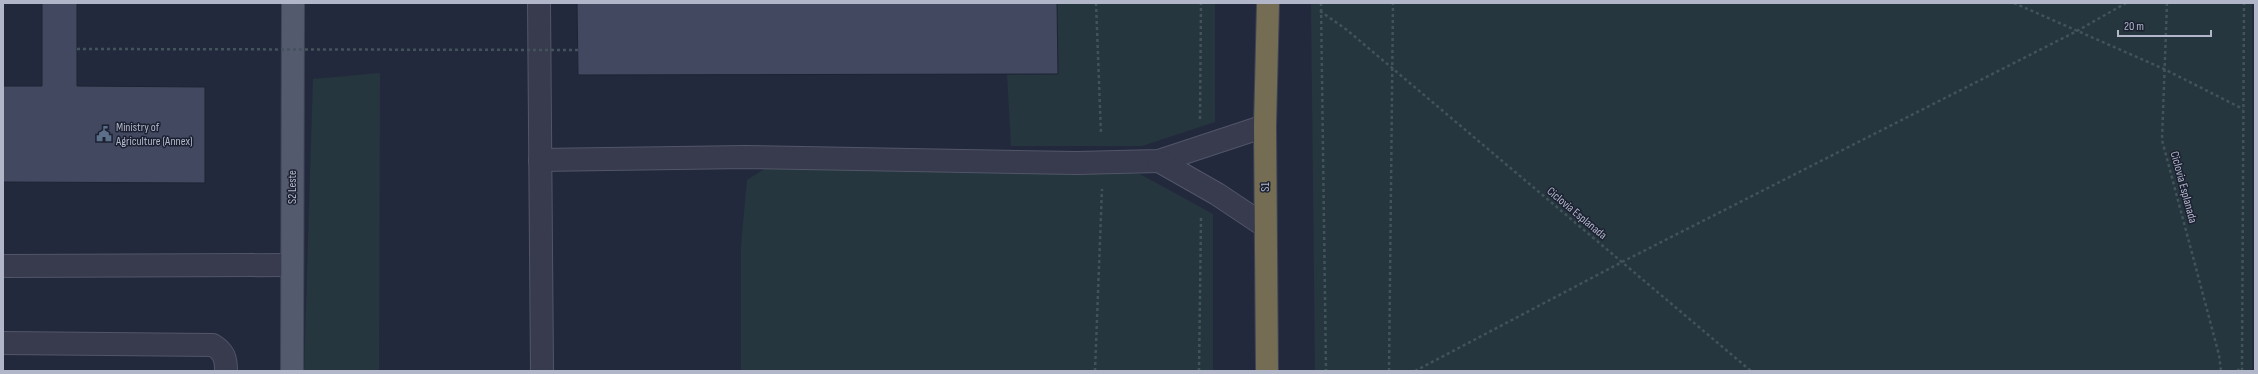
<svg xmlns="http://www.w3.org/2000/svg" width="2258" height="374" viewBox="0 0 2258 374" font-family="'Sofia Sans Condensed',sans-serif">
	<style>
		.green { fill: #25363e }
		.building { fill: #41485f; stroke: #1e2334 }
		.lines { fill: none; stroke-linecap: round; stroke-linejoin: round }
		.minor-casing { stroke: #525668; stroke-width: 24 }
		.major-casing { stroke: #404556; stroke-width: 24 }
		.highway-casing { stroke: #3f4355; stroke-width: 24 }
		.path { stroke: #43535b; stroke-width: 2.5; stroke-dasharray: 3 3; stroke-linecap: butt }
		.minor { stroke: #373b4d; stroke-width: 22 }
		.major { stroke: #545a6d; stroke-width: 22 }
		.highway { stroke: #746d53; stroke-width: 22 }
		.path-bridge { stroke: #43535b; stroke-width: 2.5; stroke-dasharray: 3 3; stroke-linecap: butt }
		.labels { text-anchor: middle; stroke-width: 3; stroke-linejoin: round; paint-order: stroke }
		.poi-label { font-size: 12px; fill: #b2b6c9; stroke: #1c2132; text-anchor: start }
		.street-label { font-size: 12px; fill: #b2b6c9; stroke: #1c2132 }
	</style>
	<rect width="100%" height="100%" fill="#23293d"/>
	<g class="green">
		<path d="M1057,3H1215V122L1142,146H1011L1007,74H1058Z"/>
		<path d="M1311,3H2252V371H1315Z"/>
		<path d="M380,73L379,371H304L313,79Z"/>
		<path d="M766,168L1075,170L1140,174L1213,214V371H741V246L747,180Z"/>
	</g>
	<g class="building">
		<path d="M42,3H77V86L205,87V183L3,182V86H42Z"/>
		<path d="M577,3H1057L1058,74L578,75Z"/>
	</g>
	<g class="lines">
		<defs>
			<g id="minor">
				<path d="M539,3L542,371"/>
				<path d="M540,160L745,157L1077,163L1159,161L1265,126"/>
				<path d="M1159,161L1217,194L1265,226"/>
				<path d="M3,266L291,265"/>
				<path d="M3,343L213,345C224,352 226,358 226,371"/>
			</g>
			<path id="major" d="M292,371L293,3"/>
			<path id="highway" d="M1267,371L1265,126L1268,3"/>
		</defs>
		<use href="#minor" class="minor-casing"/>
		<use href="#major" class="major-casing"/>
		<use href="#highway" class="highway-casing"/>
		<g class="path">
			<path d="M1096,3L1101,134"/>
			<path d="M1321,3L1326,371"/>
			<path d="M2014,3L2164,69L2243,109"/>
			<path d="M2167,3L2162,140L2219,355L2221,371"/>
			<path d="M1320,11L1347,30L1751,371"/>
			<path d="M1200,119L1201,3"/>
			<path d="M1095,371L1102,189"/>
			<path d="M1199,371L1201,218"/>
			<path d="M1389,371L1393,3"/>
			<path d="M1415,371L1622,262L2077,31L2126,3"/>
			<path d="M2237,371L2242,367"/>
			<path d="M2242,371L2244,3"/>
		</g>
		<use href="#minor" class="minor"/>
		<use href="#major" class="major"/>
		<use href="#highway" class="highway"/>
		<path class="path-bridge" d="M77,49L578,50"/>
	</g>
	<defs>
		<symbol id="civic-bare" viewBox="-9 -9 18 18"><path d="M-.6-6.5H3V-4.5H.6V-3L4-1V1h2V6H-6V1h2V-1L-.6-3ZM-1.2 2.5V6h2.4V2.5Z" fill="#5c6f8a" stroke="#1c2132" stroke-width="2.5" paint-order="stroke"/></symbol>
	</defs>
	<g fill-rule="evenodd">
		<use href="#civic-bare" x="93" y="123" width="22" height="22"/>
	</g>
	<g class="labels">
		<g class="poi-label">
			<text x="116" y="131">Ministry of<tspan x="116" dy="14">Agriculture (Annex)</tspan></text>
		</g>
		<g class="street-label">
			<text transform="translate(292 187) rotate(-90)" y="4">S2 Leste</text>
			<text transform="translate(1265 187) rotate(-90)" y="4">S1</text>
			<text transform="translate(2184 187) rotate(75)" y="4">Ciclovia Esplanada</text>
			<text transform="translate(1577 213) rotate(40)" y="4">Ciclovia Esplanada</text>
		</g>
	</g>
	<rect width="2258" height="374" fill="none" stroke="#b2b6c9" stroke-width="8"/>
	<path d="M2118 30v6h93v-6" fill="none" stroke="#b2b6c9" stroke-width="2"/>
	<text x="2124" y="30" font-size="12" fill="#b2b6c9" stroke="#1c2132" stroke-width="3" paint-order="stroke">20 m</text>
</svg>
